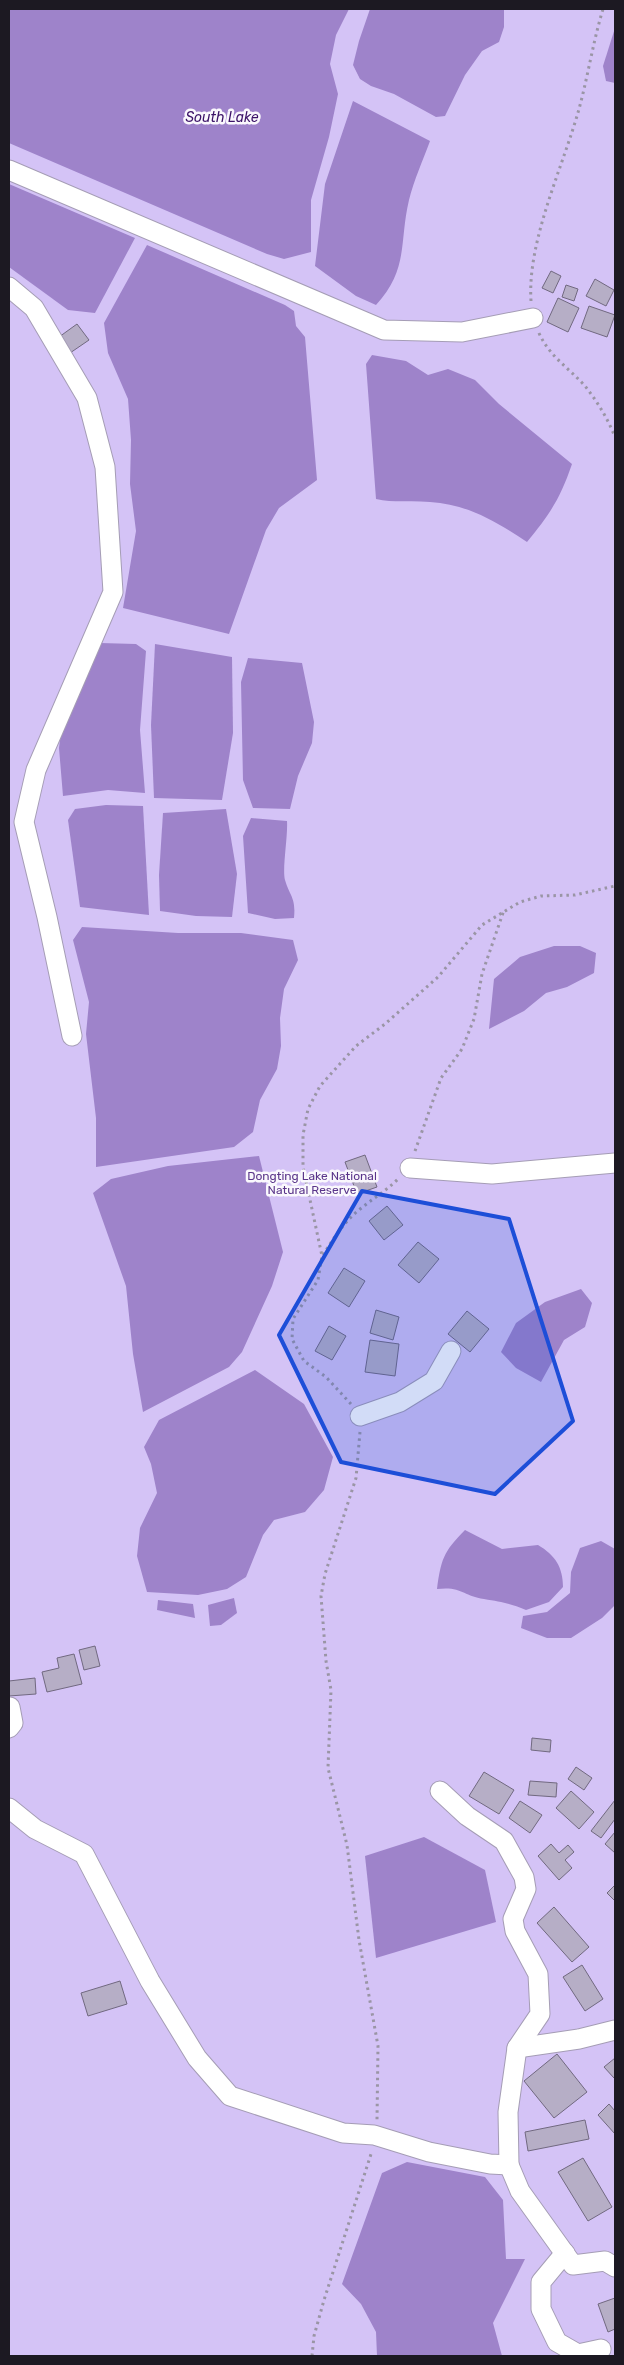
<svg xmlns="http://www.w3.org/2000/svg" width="624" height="2365" viewBox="0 0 624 2365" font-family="Rubik,sans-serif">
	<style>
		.green { fill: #d4c3f6 }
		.water { fill: #9e83ca }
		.building { fill: #b6aec6; stroke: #716980 }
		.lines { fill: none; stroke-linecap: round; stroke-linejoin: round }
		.street-casing { stroke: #a59db5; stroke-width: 21 }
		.path { stroke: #9a95a5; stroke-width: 3; stroke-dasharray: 2.5 4; stroke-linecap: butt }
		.street { stroke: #fff; stroke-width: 19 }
		.marked { fill: #1d4ed8; fill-opacity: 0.2; stroke: #1d4ed8; stroke-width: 4; stroke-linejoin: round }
		.labels { text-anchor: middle; stroke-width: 5; stroke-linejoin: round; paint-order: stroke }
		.park-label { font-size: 12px; fill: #5a358a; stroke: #faf8fd }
		.water-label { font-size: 14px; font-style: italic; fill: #3c1368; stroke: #faf8fd }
	</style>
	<rect width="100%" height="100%" fill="#efe8fd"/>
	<rect class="green" x="9" y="9" width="606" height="2347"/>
	<g class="water">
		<path d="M9,9H349L336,35L330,64L338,94L329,137L311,200V252L284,259L267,254L9,143Z"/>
		<path d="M370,9H504V27L499,42L482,51L465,75L445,116L436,117L394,94L371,86L360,79L353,65L359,41Z"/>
		<path d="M615,28V83L606,81L603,66Z"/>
		<path d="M353,101L430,141C423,160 414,180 409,200C399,242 409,269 376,305L356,296L315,266L325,184Z"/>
		<path d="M9,184L135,238L95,313L68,310L9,267Z"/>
		<path d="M147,245L285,305L294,311L296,326L305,337L317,480L279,508L266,530L229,634L123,608L136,531L130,484L131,440L128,399L108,353L104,323Z"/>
		<path d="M372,355L406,361L428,375L448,369L475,380L499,404L572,464C560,499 550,514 527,542C497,522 467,504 430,502C412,500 393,503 376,499L366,364Z"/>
		<path d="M100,643L136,644L146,651L140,730L145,793L108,790L63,796L59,748L63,716Z"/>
		<path d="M155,644L232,657L233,733L222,800L154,798L151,725Z"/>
		<path d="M248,658L302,663L314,722L312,743L298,776L290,809L253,808L243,780L241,682Z"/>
		<path d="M106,805L143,806L149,915L80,907L68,820L75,809Z"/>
		<path d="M226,809L237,874L232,917L196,916L160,911L159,875L163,813Z"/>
		<path d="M251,818L287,821C288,837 282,869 285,880C290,897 296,897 294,918L275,919L248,913L243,836Z"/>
		<path d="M82,927L178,933H241L293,940L298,960L284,989L280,1018L281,1046L277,1069L260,1100L253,1132L234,1147L96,1167V1118L86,1034L89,1002L73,940Z"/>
		<path d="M554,946H580L596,953L594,973L567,987L546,993L524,1011L489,1029L494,979L520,957Z"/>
		<path d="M259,1156L283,1252L272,1286L242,1352L229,1367L143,1412L133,1354L126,1286L93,1193L111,1179L168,1166Z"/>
		<path d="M581,1289L592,1303L585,1327L564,1340L541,1382L516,1368L501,1352L516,1323L545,1302Z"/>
		<path d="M255,1370L304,1404L333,1457L324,1490L305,1512L274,1520L263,1535L246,1577L227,1589L198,1595L147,1592L137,1556L140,1528L157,1493L151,1464L144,1447L159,1420Z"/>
		<path d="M465,1530L502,1549L538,1545C555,1555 563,1567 563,1587L549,1602L526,1610C510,1603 501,1602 484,1599C463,1596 462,1586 437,1589C441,1560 443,1552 465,1530Z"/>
		<path d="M601,1541L615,1549V1605L602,1618L571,1638H547L521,1628L523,1616L547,1612L570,1593L571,1572L580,1548Z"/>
		<path d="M234,1598L237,1613L221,1625L210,1626L208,1605Z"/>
		<path d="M158,1600L193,1604L195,1618L157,1610Z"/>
		<path d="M424,1837L485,1870L496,1922L376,1958L365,1856Z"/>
		<path d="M407,2162L485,2177L503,2200L506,2259H525L493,2323L502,2356H377L376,2332L361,2304L342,2284L382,2173Z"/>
	</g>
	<g class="building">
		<path d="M551,271L561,276L553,293L542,288Z"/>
		<path d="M595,279L614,290L606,306L586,296Z"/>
		<path d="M566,285L578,289L574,301L562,297Z"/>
		<path d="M558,298L579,308L568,332L547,322Z"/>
		<path d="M589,306L615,315L607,337L581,328Z"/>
		<path d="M77,324L89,340L70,353L59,337Z"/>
		<path d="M365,1155L377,1187L357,1194L345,1162Z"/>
		<path d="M387,1206L403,1225L384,1240L369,1221Z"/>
		<path d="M418,1242L439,1259L419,1283L398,1265Z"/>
		<path d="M344,1268L365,1281L349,1307L328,1293Z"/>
		<path d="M376,1310L399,1317L393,1340L370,1333Z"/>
		<path d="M467,1311L489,1329L470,1352L448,1334Z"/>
		<path d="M329,1326L346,1336L332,1360L315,1351Z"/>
		<path d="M370,1340L399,1344L395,1376L365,1372Z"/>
		<path d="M95,1646L100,1666L84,1670L79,1650Z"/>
		<path d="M74,1654L82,1684L47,1692L42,1672L59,1668L57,1658Z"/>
		<path d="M35,1678L36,1694L9,1696V1681Z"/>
		<path d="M532,1738L551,1740L550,1752L531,1750Z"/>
		<path d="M576,1767L592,1778L584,1790L568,1779Z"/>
		<path d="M484,1772L514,1790L499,1814L469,1796Z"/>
		<path d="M530,1781L557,1783L556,1797L528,1795Z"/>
		<path d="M571,1791L594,1812L579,1829L556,1808Z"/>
		<path d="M615,1800V1819L601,1838L591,1831Z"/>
		<path d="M520,1801L542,1815L530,1833L509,1818Z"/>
		<path d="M615,1832V1853L605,1844Z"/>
		<path d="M551,1844L559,1853L568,1845L574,1852L565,1860L572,1868L559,1880L538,1856Z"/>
		<path d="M615,1885V1901L607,1893Z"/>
		<path d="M554,1907L589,1947L572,1962L537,1923Z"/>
		<path d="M582,1965L603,1999L585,2011L563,1977Z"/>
		<path d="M120,1981L127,2004L88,2016L81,1993Z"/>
		<path d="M557,2054L587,2092L554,2118L524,2081Z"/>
		<path d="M615,2058V2076L614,2078L604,2067Z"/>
		<path d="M609,2104L615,2111V2134L598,2115Z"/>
		<path d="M585,2120L589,2139L528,2151L525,2132Z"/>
		<path d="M583,2158L612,2207L588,2221L558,2172Z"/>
		<path d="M615,2298V2329L608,2332L598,2304Z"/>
	</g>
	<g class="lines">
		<defs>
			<g id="street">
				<path d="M9,170L384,330L462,332L533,318"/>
				<path d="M9,287L34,308L87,398L105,467L113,592L36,770L24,822L47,917L72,1036"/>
				<path d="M410,1168L492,1174L615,1163"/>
				<path d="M360,1416L400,1402L434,1381L451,1351"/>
				<path d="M9,1728L13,1723L10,1707"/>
				<path d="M9,1808L35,1829L84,1854L150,1981L197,2058L230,2096L343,2133L374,2135L429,2152L490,2164L509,2165L508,2112L517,2048L540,2014L538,1974L515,1931L513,1919L526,1889L524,1877L504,1841L467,1816L440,1791"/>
				<path d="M517,2048L579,2039L615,2030"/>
				<path d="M509,2165L520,2191L573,2265L605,2261L615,2267"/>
				<path d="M565,2253L541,2282V2309L557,2342L578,2354L601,2349L588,2356"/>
			</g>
		</defs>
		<use href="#street" class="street-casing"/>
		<g class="path">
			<path d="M531,301C527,241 563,167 579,109C588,76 593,42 603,9"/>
			<path d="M539,333C549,356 569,368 585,386C597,401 608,419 615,437"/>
			<path d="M415,1151L441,1078L462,1049L474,1019L482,974L504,910"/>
			<path d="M323,1255C333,1239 343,1223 359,1210C372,1199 386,1191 398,1179"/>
			<path d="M351,1404L326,1377L304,1361L292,1339L293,1319L318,1280L322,1256L303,1167V1135L308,1109L320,1086L356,1046L385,1024L438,977L482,925L520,902L541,896L575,895L615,886"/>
			<path d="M360,1432L356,1478L325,1574L321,1596L326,1661L331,1690L328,1768L347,1845L359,1940L378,2046L377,2120"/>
			<path d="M312,2356L314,2336L324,2300L372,2151"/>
		</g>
		<use href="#street" class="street"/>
	</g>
	<path class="marked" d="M362,1191L509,1219L573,1421L495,1494L341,1462L279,1335Z"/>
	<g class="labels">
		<g class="park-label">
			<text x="312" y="1180">Dongting Lake National<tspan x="312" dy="14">Natural Reserve</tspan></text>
		</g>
		<g class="water-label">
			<text x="222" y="122">South Lake</text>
		</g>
	</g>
	<rect width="624" height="2365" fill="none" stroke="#1c1922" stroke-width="20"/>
</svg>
